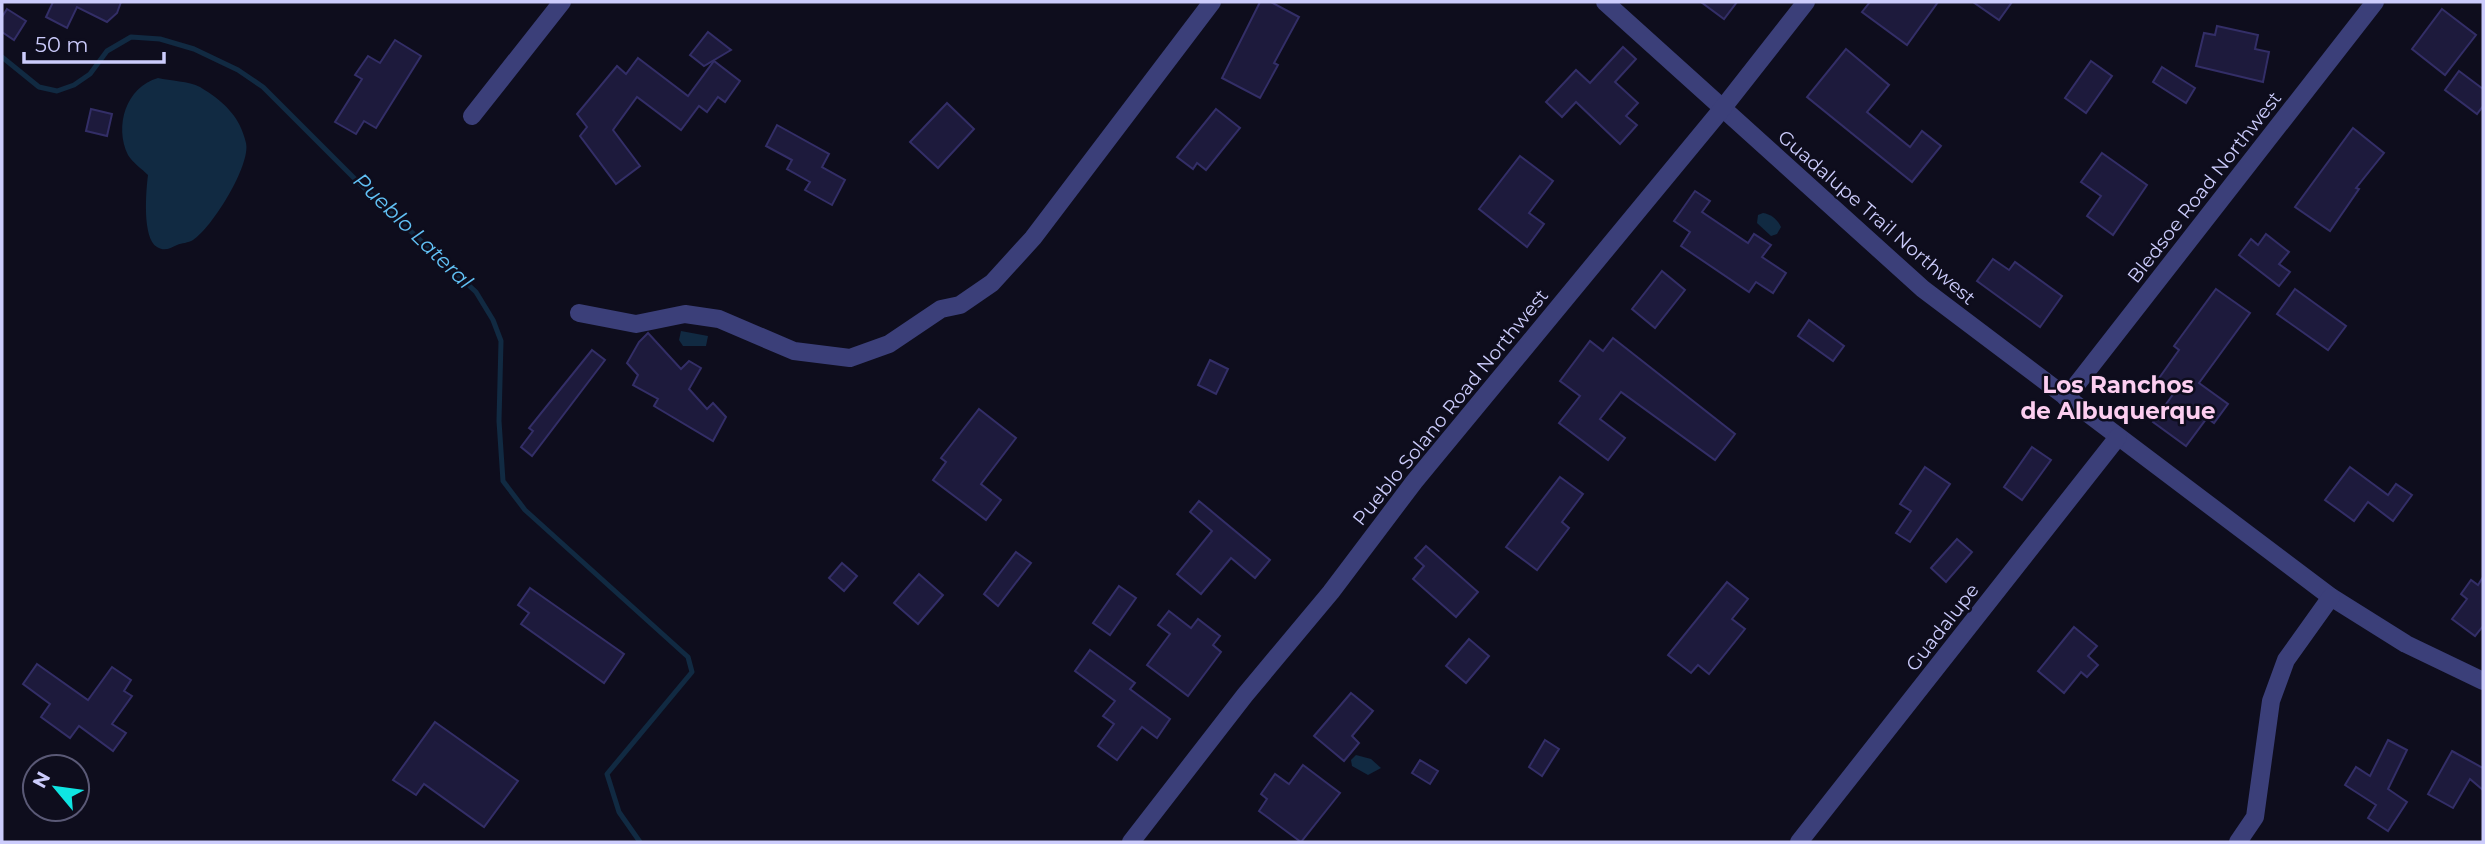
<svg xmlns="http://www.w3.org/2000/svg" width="2485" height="844" viewBox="0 0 2485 844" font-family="Montserrat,sans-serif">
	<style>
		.water { fill: #112a42 }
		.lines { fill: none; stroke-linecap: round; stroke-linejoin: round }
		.stream { stroke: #112a42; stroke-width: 5 }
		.building { fill: #1d1a3c; stroke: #332e67; stroke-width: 2 }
		.minor { stroke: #3b3f79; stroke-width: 18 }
		.labels { text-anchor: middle; stroke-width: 5; stroke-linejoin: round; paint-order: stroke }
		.street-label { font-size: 19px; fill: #ccccfc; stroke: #0e0d1d }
		.water-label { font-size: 21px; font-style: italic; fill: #61c1f5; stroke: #0e0d1d }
		.quarter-label { font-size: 23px; font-weight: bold; fill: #fccef0; stroke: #0e0d1d }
	</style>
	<rect width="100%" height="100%" fill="#0e0d1d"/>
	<g class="water">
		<path d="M158,78C170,81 189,81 200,87C223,101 240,116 246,143C251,165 212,228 193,240C188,243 182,243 177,245C170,248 165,252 157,247C142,238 146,191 148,175C142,169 132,162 128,155C114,126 126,87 158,78Z"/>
		<path d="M1763,213C1771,214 1778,220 1781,227L1777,234L1771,236L1757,223L1758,215Z"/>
		<path d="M681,331L708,336L706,346H683L679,340Z"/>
		<path d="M1356,755L1371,759L1381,768L1368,775L1352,766L1351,760Z"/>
	</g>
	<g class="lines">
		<path class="stream" d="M2,57L39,87L57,91L74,85L90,74L107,51L131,37L160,39L194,49L238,70L263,87L360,184L476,292L493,320L501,341L499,421L503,481L525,510L688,657L692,672L607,774L619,812L640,842"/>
	</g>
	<g class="building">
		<path d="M53,2H121L117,13L107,22L77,7L67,28L46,17Z"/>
		<path d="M1260,2H1271L1299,17L1274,63L1278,65L1260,98L1222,78Z"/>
		<path d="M1701,2H1737L1724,19Z"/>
		<path d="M1870,2H1938L1907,45L1862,12Z"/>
		<path d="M1973,2H2012L1999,20Z"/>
		<path d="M7,9L26,21L14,40L2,32V17Z"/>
		<path d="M2442,9L2476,35L2445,75L2412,49Z"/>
		<path d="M2217,26L2258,35L2255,49L2269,52L2263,82L2196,66L2204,33L2215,35Z"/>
		<path d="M708,32L731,50L704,66L690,55Z"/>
		<path d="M395,40L421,56L376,128L364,121L356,134L335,122L362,79L355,75L368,56L380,63Z"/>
		<path d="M1623,47L1636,59L1615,82L1638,103L1626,116L1637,125L1620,144L1576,102L1562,117L1546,102L1576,70L1590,83Z"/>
		<path d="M1846,49L1889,85L1867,112L1910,147L1922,131L1941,146L1912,182L1807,97Z"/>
		<path d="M638,58L688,96L714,61L740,81L725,102L718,97L707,112L699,106L681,130L637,97L613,130L640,166L616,184L580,136L587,127L577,114L617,66L626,74Z"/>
		<path d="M2091,61L2112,76L2086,113L2065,98Z"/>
		<path d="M2162,67L2195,88L2186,103L2153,82Z"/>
		<path d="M2459,71L2483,89V106L2477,114L2445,90Z"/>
		<path d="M947,103L974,129L938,168L910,142Z"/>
		<path d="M91,109L112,114L107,136L86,131Z"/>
		<path d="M1216,109L1240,128L1206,170L1197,163L1193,169L1177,157Z"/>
		<path d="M777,125L829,154L822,167L845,180L832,205L805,190L810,182L787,169L792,160L766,146Z"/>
		<path d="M2353,128L2384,153L2356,188L2359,189L2330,231L2295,207Z"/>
		<path d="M2102,153L2147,185L2113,235L2087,216L2101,196L2081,182Z"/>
		<path d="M1520,156L1553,181L1529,213L1544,224L1527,247L1479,209Z"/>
		<path d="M1695,191L1710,201L1702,212L1748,243L1754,234L1771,245L1762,257L1786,273L1773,293L1756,282L1749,292L1681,246L1690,232L1674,221Z"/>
		<path d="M2266,234L2289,252L2279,264L2290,272L2279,286L2239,255L2251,239L2258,245Z"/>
		<path d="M1993,259L2009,270L2015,262L2062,296L2040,327L1977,281Z"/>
		<path d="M1662,271L1685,290L1655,328L1632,309Z"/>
		<path d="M2216,289L2250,313L2199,383L2228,404L2214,423L2207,418L2186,446L2153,422L2174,393L2157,381L2179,350L2174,346Z"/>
		<path d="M2295,289L2346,326L2328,350L2277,314Z"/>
		<path d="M1809,320L1844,346L1833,361L1798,336Z"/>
		<path d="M648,333L681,369L689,361L701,368L689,389L707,409L713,403L726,417L713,441L654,406L658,399L633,385L638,375L627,363L639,342Z"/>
		<path d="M1613,338L1735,434L1715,460L1621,392L1600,419L1625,438L1608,460L1559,423L1580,396L1560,381L1590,341L1603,351Z"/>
		<path d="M592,350L605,360L532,456L521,447L533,431L529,428Z"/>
		<path d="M1210,360L1228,369L1216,394L1198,385Z"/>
		<path d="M979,409L1016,438L981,484L1001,500L986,520L933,480L946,462L941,458Z"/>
		<path d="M2032,447L2051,460L2022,500L2004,487Z"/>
		<path d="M1925,467L1950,484L1910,542L1896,533L1911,511L1900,504Z"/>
		<path d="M2350,467L2388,495L2396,484L2412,495L2393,521L2368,502L2354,521L2325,500Z"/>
		<path d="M1560,477L1583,494L1562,522L1569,528L1537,570L1506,547Z"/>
		<path d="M1199,501L1270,560L1255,578L1231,558L1201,594L1177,574L1212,531L1190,512Z"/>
		<path d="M1957,539L1972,552L1946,582L1931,568Z"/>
		<path d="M1426,546L1478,592L1456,617L1413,579L1424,566L1415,558Z"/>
		<path d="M1016,552L1031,563L998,606L984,594Z"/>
		<path d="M842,563L857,576L844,591L829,578Z"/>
		<path d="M919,574L943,595L918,624L894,603Z"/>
		<path d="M2483,577V626L2475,636L2452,619L2467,599L2461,594L2471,580L2478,585Z"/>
		<path d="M1727,582L1748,599L1732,619L1745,629L1709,674L1698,665L1691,673L1668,655Z"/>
		<path d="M1119,586L1136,598L1110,635L1093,623Z"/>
		<path d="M530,588L624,654L604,683L521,624L529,613L518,605Z"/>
		<path d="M1169,611L1191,628L1198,619L1220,636L1213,645L1221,652L1188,696L1147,665L1170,634L1158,625Z"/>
		<path d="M2074,627L2097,646L2088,656L2098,665L2087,677L2081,672L2064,693L2038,671Z"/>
		<path d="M1469,639L1489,656L1466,683L1446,666Z"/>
		<path d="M1090,650L1135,683L1130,689L1170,719L1157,738L1142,727L1117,760L1098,746L1114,724L1103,716L1115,701L1075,671Z"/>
		<path d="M37,664L88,700L112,667L131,680L124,691L132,696L112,724L126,733L113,751L79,726L70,738L41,717L50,704L23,684Z"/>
		<path d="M1351,693L1373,711L1352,736L1359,743L1344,761L1314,736Z"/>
		<path d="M435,722L518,781L484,827L424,784L416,795L393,780Z"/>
		<path d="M1545,740L1559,749L1542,776L1529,767Z"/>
		<path d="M2388,740L2407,750L2388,789L2407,802L2388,831L2368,818L2376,805L2345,785L2356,767L2370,776Z"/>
		<path d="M2452,751L2483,768V790L2470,779L2453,808L2428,794Z"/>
		<path d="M1420,760L1438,771L1430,784L1412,773Z"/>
		<path d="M1303,765L1340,793L1301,842L1259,811L1267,799L1261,794L1275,774L1289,784Z"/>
	</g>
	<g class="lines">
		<g class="minor">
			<path d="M1605,2L1923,289L2331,597L2406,644L2483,681"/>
			<path d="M472,116L562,2"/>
			<path d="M579,313L636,324L685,314L719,319L794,351L850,358L889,344L941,309L960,305L992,283L1033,238L1212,2"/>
			<path d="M2066,398L2375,2"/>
			<path d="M1131,842L1245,695L1331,592L1414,482L1722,109L1806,2"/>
			<path d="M1799,842L2118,437"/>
			<path d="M2238,842L2255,817L2271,701L2286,660L2331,597"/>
		</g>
	</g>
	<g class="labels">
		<g class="street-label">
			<text transform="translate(2204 187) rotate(-52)" y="7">Bledsoe Road Northwest</text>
			<text transform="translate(1877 217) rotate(41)" y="7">Guadalupe Trail Northwest</text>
			<text transform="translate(1450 407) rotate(-51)" y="7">Pueblo Solano Road Northwest</text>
			<text transform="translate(1942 627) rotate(-52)" y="7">Guadalupe</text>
		</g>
		<g class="water-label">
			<text transform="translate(413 231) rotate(44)" y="7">Pueblo Lateral</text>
		</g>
		<g class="quarter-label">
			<text x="2118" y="393">Los Ranchos<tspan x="2118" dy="26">de Albuquerque</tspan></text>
		</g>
	</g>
	<rect width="2485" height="844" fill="none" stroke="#ccccfc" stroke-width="7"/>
	<g transform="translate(56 788) rotate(299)"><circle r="33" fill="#0e0d1d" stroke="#5a5976" stroke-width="2"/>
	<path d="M0-5L12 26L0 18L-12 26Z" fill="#0fe5e2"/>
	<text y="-10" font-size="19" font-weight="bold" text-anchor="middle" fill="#ccccfc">N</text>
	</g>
	<path d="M24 52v10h140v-10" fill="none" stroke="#ccccfc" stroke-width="3.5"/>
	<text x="35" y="52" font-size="21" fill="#ccccfc" stroke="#0e0d1d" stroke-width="5" paint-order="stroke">50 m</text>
</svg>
